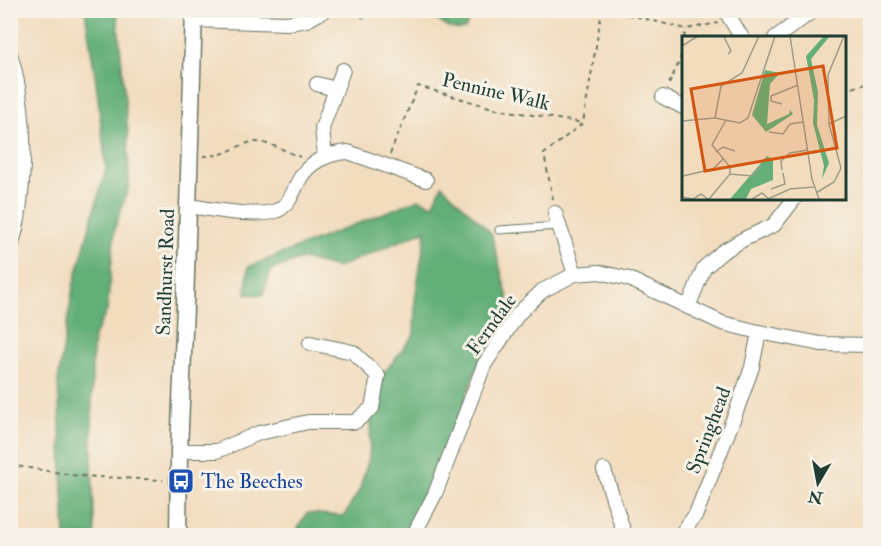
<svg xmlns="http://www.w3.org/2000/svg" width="881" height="546" viewBox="0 0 881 546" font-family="'IM FELL Double Pica',serif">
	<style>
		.forest { fill: #64af78; stroke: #427656; stroke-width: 1.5 }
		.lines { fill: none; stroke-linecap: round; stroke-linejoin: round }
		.service-casing { stroke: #697564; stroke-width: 9 }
		.minor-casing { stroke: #697564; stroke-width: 16 }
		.tertiary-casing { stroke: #697564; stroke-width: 19 }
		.path { stroke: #697564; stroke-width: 2; stroke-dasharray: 4.5 4.5; stroke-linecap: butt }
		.service { stroke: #fff; stroke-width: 7 }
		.minor { stroke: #fff; stroke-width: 14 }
		.tertiary { stroke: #fff; stroke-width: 16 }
		.labels { text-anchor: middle; stroke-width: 6; stroke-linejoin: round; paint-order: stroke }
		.street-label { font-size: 20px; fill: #1f3d34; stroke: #f7f3e8 }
		.transit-label { font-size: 20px; fill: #164399; stroke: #f7f3e8; text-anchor: start }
		.inset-road { fill: none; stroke: #9e9c87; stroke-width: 1.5 }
		.view { fill: #d45610; fill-opacity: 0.15; stroke: #d45610; stroke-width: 3 }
		.inset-edge { fill: none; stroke: #1f3d34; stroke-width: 3 }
	</style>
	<rect width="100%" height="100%" fill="#f7f3e8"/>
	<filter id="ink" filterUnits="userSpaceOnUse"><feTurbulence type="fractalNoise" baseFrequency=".0167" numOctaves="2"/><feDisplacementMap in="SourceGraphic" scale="12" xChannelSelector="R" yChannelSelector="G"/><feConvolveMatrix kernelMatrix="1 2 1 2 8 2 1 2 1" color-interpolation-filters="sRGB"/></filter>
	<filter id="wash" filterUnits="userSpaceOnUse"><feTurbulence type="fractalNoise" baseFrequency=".008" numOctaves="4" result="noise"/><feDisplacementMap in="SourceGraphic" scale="24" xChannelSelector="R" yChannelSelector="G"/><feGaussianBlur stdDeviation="1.35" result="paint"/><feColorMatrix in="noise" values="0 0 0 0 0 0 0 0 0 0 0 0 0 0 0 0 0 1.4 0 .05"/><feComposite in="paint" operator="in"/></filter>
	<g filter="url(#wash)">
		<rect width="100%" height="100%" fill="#f2dcbe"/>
		<g class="forest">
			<path d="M85,11H117L128,134L129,186L115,228L107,311L94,336L92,366V467L95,535L65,536L58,381L73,287L106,168L96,82Z"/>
			<path d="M431,11V10L473,11L465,29C462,29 458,30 455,29C445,28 434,18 431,11Z"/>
			<path d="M442,185L491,233L511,310L477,367L430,493L408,535H294L307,513L344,516L359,491L369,458L371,420L378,409L383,374L414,335L415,299L426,230L337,268L302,259L271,270L263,295L246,294L248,267L419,199L433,205Z"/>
		</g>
	</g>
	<g filter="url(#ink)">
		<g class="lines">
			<defs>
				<g id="service">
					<path d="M362,10L364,14"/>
					<path d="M499,230L559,226"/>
				</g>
				<g id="minor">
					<path d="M725,10L742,38"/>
					<path d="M193,20L287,23L307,20L325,10"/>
					<path d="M775,38L814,10"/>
					<path d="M10,53C25,103 26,159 19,211C18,225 13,238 10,252"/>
					<path d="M317,84L335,89"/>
					<path d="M663,97L683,107"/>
					<path d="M325,157L322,128L343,70"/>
					<path d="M188,206C212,209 254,218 276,211C289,206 293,192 298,182C307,163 327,153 348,152L426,180"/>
					<path d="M555,213L575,274"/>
					<path d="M688,307L704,268L722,252L744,239L774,225L795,198"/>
					<path d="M179,451H217L259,433L308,422H355L372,408L378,376L353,352L310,343"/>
					<path d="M604,470L625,536"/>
					<path d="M413,536L435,494L484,365L518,314L542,291L575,274L599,272L629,279L722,323L759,332L821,344L870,345"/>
					<path d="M679,536L682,533L696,514L736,412L752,367L759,332"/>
				</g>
				<path id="tertiary" d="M178,536L179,451L185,307L194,10"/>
			</defs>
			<use href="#service" class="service-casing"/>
			<use href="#minor" class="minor-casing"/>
			<use href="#tertiary" class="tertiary-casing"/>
			<g class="path">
				<path d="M610,10L686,29L718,23"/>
				<path d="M684,38L686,29"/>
				<path d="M669,84L680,60L683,44"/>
				<path d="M844,90L870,83"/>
				<path d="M390,154L418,86L496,109L583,123"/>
				<path d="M203,156C224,156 227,151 245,144C262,137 284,151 300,157"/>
				<path d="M553,199L544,154L583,123L602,10"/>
				<path d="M10,465L79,476L163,480"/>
			</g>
			<use href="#service" class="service"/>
			<use href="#minor" class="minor"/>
			<use href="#tertiary" class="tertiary"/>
		</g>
	</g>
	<defs>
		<symbol id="bus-square" viewBox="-11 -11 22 22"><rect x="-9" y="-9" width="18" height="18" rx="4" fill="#1a4fb4" stroke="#f7f3e8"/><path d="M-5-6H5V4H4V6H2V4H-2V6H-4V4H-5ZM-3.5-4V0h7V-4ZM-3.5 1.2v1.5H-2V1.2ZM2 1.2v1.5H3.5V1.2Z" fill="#fff"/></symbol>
	</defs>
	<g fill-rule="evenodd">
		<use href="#bus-square" x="166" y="466" width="30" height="30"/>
	</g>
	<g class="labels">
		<g class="street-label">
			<text transform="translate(496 91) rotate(13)" y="7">Pennine Walk</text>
			<text transform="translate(165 272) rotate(-88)" y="7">Sandhurst Road</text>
			<text transform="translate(491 324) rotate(-54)" y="7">Ferndale</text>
			<text transform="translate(708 430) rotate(-69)" y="7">Springhead</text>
		</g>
		<g class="transit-label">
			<text x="201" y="488">The Beeches</text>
		</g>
	</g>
	<g transform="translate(682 36)">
		<rect width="164" height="164" fill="#f2dcbe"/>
		<path d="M142,0H148L129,23L136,56L135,89L147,127L140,143L142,130L131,87L132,64L124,20ZM83,34L98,37L88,48L85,88L107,78L108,74L111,78L84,96L70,79ZM85,120L91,123V144L69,153L64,163H48Z" fill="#64af78"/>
		<path class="inset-road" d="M108,0L130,143L137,163M42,1L49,15L46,18M0,10L16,0M9,54L13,83M100,68L89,65V60L116,49M33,82L39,50L60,37L77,0M0,85L33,82L58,87L66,82L93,0M147,88L164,80M87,96L101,98L108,88L121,86M34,116L41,111L53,115M100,134L99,125L108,117L126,114M48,138L70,140L79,129M1,140L31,133L41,123M89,153L103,148L101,137M134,157L152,146L159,132L147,88L146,39L162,0M0,161L11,163L19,158L26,163M27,163L48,138V131L30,109L44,84M70,163L80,157L87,163M86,163L108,153L132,151"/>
		<path class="view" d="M141,30L155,112L23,135L9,53Z"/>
		<rect width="164" height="164" class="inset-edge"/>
	</g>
	<rect width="881" height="546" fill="none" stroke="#f7f3e8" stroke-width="36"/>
	<g transform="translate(818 483) rotate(190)" stroke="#f7f3e8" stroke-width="4.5" paint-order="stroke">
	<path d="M0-4.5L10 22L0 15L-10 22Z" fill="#1f3d34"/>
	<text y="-9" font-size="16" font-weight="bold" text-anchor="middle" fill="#1f3d34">N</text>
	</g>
</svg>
